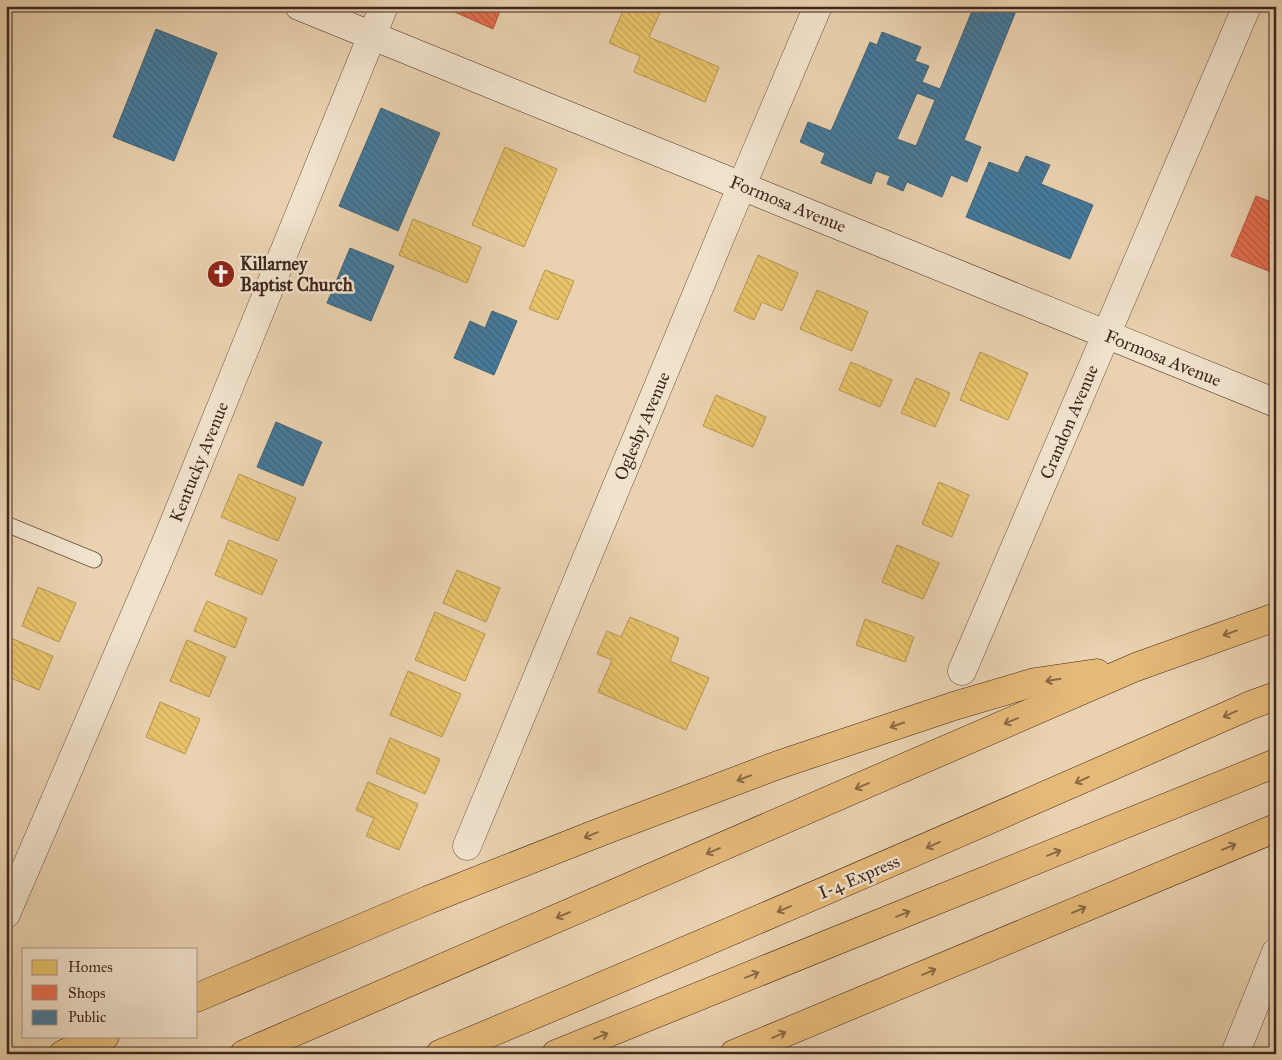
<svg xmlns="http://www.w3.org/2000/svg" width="1282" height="1060" viewBox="0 0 1282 1060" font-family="'IM FELL Great Primer',serif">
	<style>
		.homes { fill: url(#homes-back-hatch); stroke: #b69553 }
		.shops { fill: url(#shops-back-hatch); stroke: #b45942 }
		.public { fill: url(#public-back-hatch); stroke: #436277; fill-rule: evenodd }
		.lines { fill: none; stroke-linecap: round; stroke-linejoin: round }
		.lane-casing { stroke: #695242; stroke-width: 17 }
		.street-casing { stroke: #695242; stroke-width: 29 }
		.secondary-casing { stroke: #3e271e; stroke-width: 29 }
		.highway-casing { stroke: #3e271e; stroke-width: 29 }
		.lane { stroke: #f1e2cc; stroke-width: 15 }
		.street { stroke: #f1e2cc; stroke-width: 28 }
		.secondary { stroke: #f1e2cc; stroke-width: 28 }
		.highway { stroke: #e5b978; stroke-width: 28 }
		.oneway { stroke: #896946 }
		.labels { text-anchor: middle; stroke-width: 5; stroke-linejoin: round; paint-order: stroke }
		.street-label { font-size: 18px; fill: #3e271e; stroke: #f1e2cc }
		.poi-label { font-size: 18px; font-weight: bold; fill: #3e271e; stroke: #f1e2cc; text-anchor: start }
	</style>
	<defs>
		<pattern id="homes-back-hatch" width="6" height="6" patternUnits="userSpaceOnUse" patternTransform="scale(1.25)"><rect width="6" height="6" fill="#e9c46a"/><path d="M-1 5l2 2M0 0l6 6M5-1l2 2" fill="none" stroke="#c9a85b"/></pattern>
		<pattern id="shops-back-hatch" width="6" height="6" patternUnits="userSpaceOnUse" patternTransform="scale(1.25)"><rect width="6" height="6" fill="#e76f51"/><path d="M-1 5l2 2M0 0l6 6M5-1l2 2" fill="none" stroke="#bd5b43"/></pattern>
		<pattern id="public-back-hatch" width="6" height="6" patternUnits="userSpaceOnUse" patternTransform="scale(1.25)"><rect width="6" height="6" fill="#457b9d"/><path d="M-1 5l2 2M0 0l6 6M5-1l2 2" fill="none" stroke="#3b657f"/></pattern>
	</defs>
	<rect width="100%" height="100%" fill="#ead2b0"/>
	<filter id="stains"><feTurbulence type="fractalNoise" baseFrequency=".004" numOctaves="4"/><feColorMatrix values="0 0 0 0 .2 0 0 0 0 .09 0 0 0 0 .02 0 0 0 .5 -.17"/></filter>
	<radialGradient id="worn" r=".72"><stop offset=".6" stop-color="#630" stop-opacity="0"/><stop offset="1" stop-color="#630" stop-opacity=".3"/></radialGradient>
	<g class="homes">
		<path d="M625,6H663L649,37L719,67L705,102L634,72L640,56L609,43Z"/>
		<path d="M505,147L557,169L524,247L472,225Z"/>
		<path d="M413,219L481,247L467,283L399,255Z"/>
		<path d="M758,255L798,273L782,311L762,302L754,320L734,311Z"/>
		<path d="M545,270L574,281L558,320L529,309Z"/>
		<path d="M817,290L868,312L852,351L800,329Z"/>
		<path d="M980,352L1028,373L1008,420L960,400Z"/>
		<path d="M851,362L892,380L880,407L839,390Z"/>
		<path d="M916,378L950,393L935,427L901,413Z"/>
		<path d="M716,395L766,417L753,447L703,426Z"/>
		<path d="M239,474L296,498L278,541L221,517Z"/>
		<path d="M939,482L969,495L952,537L922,524Z"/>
		<path d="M229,540L277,560L262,595L215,575Z"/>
		<path d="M897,545L939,563L923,599L882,582Z"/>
		<path d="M457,570L500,588L486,622L443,603Z"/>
		<path d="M38,587L76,603L59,642L22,626Z"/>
		<path d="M207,601L247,618L235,648L194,631Z"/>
		<path d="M435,612L485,634L465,681L415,660Z"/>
		<path d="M630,617L679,638L670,661L709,678L686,730L598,692L612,660L597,654L607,631L621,637Z"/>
		<path d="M865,619L914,637L905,662L856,645Z"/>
		<path d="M6,636L53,656L39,690L6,676Z"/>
		<path d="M187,640L226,657L209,697L170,681Z"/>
		<path d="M408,671L461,694L442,737L390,715Z"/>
		<path d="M160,702L200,719L185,754L146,737Z"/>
		<path d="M390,738L440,759L425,794L376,773Z"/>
		<path d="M368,782L418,804L399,850L366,836L374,818L356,810Z"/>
	</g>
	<g class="shops">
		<path d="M441,6H502L493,29Z"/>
		<path d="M1256,196L1276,204V274L1231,256Z"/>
	</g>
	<g class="public">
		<path d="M974,6H1018L964,140L981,147L967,182L951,175L942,197L907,182L903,191L887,184L890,176L876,171L871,184L821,163L825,153L800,142L808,122L831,131L870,42L877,45L882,32L921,47L915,61L929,66L922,82L940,89ZM917,93L935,100L916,146L897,139Z"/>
		<path d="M156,29L217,53L174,161L113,137Z"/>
		<path d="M381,108L440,133L398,231L339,206Z"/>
		<path d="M1026,156L1050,165L1041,184L1093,205L1070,259L966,217L989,162L1018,173Z"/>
		<path d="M350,248L394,266L371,321L327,303Z"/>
		<path d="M492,311L517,321L494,375L454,358L470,321L485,328Z"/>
		<path d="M276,422L322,442L303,486L257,467Z"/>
	</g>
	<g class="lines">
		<defs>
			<path id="lane" d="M6,524L94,560"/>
			<g id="street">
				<path d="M962,671L1247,6"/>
				<path d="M467,846L742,185L818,6"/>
				<path d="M6,914L165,545L384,6"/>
				<path d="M1235,1054L1276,952"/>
			</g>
			<path id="secondary" d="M299,6C626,137 950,272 1276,403"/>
			<g id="highway">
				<path d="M196,998L428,900L603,831L778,765L954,706L1035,682L1097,673"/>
				<path d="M63,1054L105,1036"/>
				<path d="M244,1054L1136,667L1276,617"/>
				<path d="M440,1054C712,941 981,824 1251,705L1276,696"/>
				<path d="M556,1054L1276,763"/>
				<path d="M734,1054L1276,828"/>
			</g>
		</defs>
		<use href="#lane" class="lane-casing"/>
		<use href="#street" class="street-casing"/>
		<use href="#secondary" class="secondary-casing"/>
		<use href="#highway" class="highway-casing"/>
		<use href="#lane" class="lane"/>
		<use href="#street" class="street"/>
		<use href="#secondary" class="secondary"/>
		<use href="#highway" class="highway"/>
	</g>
	<defs><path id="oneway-shaft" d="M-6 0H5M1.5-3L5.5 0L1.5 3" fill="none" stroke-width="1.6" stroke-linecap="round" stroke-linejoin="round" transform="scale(1.25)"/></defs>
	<g class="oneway">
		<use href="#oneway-shaft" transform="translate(1230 633) rotate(160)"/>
		<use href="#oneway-shaft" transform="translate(1053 680) rotate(171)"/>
		<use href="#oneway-shaft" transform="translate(1230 714) rotate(156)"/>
		<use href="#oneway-shaft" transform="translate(1011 721) rotate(157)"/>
		<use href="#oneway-shaft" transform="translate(897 725) rotate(161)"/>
		<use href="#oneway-shaft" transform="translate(744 778) rotate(159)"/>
		<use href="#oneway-shaft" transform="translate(1082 780) rotate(156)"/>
		<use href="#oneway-shaft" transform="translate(862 786) rotate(157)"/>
		<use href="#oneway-shaft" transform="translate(591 835) rotate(158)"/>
		<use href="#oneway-shaft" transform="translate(933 845) rotate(156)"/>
		<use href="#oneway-shaft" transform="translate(1229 847) rotate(-23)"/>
		<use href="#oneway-shaft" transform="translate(713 851) rotate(157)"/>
		<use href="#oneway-shaft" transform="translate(1054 853) rotate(-22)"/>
		<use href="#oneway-shaft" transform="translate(784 909) rotate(157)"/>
		<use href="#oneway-shaft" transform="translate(1079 910) rotate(-23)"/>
		<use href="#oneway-shaft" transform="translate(903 914) rotate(-22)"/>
		<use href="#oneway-shaft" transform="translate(563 915) rotate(157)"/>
		<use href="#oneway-shaft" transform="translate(929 972) rotate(-23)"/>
		<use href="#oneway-shaft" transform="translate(752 975) rotate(-22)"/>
		<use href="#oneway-shaft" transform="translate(779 1035) rotate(-23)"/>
		<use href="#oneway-shaft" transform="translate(601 1036) rotate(-22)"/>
	</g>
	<defs>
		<symbol id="church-disc" viewBox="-11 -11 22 22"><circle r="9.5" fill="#8f2418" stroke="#f1e2cc"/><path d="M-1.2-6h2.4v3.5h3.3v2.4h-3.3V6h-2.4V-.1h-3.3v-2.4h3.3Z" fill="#fff"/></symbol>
	</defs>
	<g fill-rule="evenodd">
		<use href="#church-disc" x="205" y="258" width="32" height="32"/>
	</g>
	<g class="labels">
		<g class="street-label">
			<text transform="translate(788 204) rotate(22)" y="6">Formosa Avenue</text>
			<text transform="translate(1163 358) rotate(22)" y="6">Formosa Avenue</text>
			<text transform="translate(1069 422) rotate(-67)" y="6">Crandon Avenue</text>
			<text transform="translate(642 426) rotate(-67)" y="6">Oglesby Avenue</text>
			<text transform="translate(199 462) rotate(-68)" y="6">Kentucky Avenue</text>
			<text transform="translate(859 877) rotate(-23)" y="6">I-4 Express</text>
		</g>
		<g class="poi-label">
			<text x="240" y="270">Killarney<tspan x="240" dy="21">Baptist Church</tspan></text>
		</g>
	</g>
	<rect width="1282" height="1060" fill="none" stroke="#ead2b0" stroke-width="25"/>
	<rect x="8" y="8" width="1267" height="1045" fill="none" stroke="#3e271e" stroke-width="2.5"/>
	<rect x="12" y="12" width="1257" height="1035" fill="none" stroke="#3e271e"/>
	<rect x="22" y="948" width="175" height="90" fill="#f1e2cc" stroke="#a99786"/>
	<rect x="32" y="960" width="25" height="15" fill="#e9c46a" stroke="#a99786"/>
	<text x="68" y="972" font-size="15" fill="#3e271e">Homes</text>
	<rect x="32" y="985" width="25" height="15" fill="#e76f51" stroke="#a99786"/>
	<text x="68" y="998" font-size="15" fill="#3e271e">Shops</text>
	<rect x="32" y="1010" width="25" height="15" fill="#457b9d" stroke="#a99786"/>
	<text x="68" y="1022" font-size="15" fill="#3e271e">Public</text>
	<rect width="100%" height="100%" filter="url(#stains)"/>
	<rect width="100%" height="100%" fill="url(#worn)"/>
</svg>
